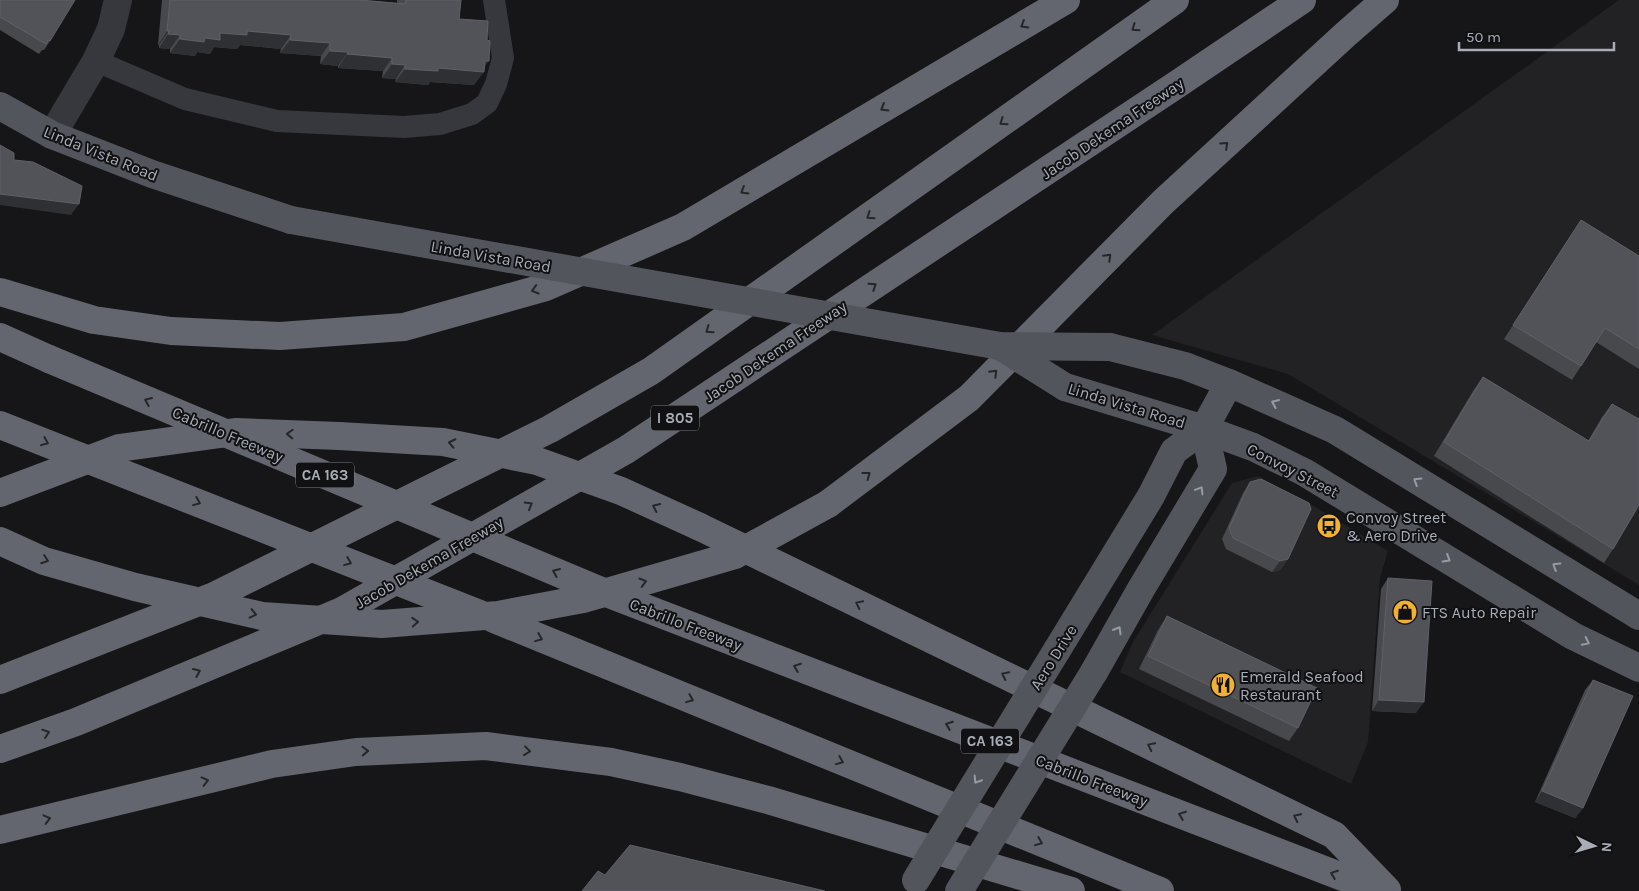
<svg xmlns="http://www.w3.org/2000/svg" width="1639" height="891" viewBox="0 0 1639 891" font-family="Karla,sans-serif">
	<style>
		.built { fill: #222225 }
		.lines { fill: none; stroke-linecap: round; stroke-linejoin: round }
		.minor { stroke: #37383d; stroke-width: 22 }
		.tertiary { stroke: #37383d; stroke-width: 28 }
		.primary { stroke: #53555c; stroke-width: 28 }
		.motorway { stroke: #63666e; stroke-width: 28 }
		.primary-bridge { stroke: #53555c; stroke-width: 28 }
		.motorway-bridge { stroke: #63666e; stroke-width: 28 }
		.wall { fill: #47494d }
		.shaded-wall { fill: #2f3033 }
		.building { fill: #525359; stroke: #5f6168 }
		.oneway { stroke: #26262a }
		.oneway2 { stroke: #979ba6 }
		.labels { text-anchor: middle; stroke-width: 4; stroke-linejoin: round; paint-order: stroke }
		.shield { fill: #111113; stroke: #7b7e86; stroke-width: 1 }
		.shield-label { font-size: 15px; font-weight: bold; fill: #a8adb8 }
		.street-label { font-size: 16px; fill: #a8adb8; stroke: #111113 }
		.poi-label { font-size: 16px; fill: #a8adb8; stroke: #111113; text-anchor: start }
	</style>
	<rect width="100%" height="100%" fill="#161618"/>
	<g class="built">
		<path d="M1619,0H1639V585L1288,374L1152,335Z"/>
		<path d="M1258,476L1312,505L1388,551L1380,578L1368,742L1351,784L1120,672L1133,642L1232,483Z"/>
	</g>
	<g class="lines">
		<path class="minor" d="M96,61L185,99L277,121L404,127L440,124L472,114L487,103L496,84L503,58L494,0"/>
		<path class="tertiary" d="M52,135L96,61L111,29L118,0"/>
		<g class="primary">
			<path d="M0,106L52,135L152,174L291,220"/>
			<path d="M1110,347L1185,366L1229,383L1335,430L1639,616"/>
			<path d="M1065,387L1204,429L1253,447L1304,472L1573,636L1639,668"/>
			<path d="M1057,650L1151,496L1174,451L1204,429L1229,383"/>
			<path d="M1094,672L1141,589L1213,469L1204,429"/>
		</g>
		<g class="motorway">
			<path d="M0,292L94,320L171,331L280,336L404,327L546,287L683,227L1066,0"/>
			<path d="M0,337L49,359"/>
			<path d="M0,493L119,448L235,432L339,436"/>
			<path d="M828,504L969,398L1163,202L1346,34L1385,0"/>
			<path d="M700,527L1334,835L1387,890"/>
			<path d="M601,591L1379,891"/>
			<path d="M494,619L1160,891"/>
			<path d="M0,680L214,596L550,429L651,371L1175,0"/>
			<path d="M0,749L76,722L342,611L626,450L1179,83L1302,0"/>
			<path d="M0,830L272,764L356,752L486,746L611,762L680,777L768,800L1071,891"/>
		</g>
		<g class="primary-bridge">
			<path d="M291,220L1000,346L1110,347"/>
			<path d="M1000,346L1065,387"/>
			<path d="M916,880L1057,650"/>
			<path d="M959,891L1094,672"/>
		</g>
		<g class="motorway-bridge">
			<path d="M49,359L601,591"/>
			<path d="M0,425L480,614"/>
			<path d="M339,436L443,442L537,461L621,491L700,527"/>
			<path d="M0,541L44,561L135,587L262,616L382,624L498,615L583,599L735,555L828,504"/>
		</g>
	</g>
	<g class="wall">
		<path d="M0,0L50,41L44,50H42L39,54L0,30Z"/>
		<path d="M162,0H360L397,3V0H461L459,19L484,67L474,85L430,82L428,85L395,82L396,79L382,78L383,71L338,68V66L320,64L321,56L280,53L281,49L240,45L237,49L214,47L210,54L197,52L195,56L170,53V49L159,48V45H158Z"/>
		<path d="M1581,220L1639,256V369L1596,342L1581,366L1572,380L1504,339Z"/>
		<path d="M1483,377L1588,441L1602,417L1612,404L1613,549L1604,563L1434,456L1473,391Z"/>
		<path d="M1250,482L1288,559L1280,570L1272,572L1226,549L1222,539L1243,493Z"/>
		<path d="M1388,578L1416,713L1372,711L1381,589Z"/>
		<path d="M1167,616L1298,728L1289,741L1139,669L1158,630Z"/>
		<path d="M1593,680L1583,808L1575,818L1535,802L1585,690Z"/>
	</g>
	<g class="shaded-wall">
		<path d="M167,31H169L159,45H158Z"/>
		<path d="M247,31L291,35L281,49L240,45L237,49L214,47L210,54L197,52L195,56L170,53L180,39L205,38L220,33Z"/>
		<path d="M168,34L180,35L170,49L159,48Z"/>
		<path d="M290,40L330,43L321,56L280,53Z"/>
		<path d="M330,51L348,52L338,66L320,64Z"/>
		<path d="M347,54L392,58L383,71L338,68Z"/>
		<path d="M485,61H489L481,71L484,72L474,85L430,82L428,85L395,82L405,69L438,68Z"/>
		<path d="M392,64L405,65L396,79L382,78Z"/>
		<path d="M0,194L79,204L71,215L0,205Z"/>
		<path d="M1288,559L1280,570L1272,572L1280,561Z"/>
		<path d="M1379,700L1424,702L1416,713L1372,711Z"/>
		<path d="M1542,791L1583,808L1575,818L1535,802Z"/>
	</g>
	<g class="building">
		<path d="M0,0H75L50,41L48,40L46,44L0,17Z"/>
		<path d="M170,0H360L405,4L406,0H461L459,19L488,21L487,40L490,41L489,61H485L484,72L438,68V71L405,69V65L392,64V58L347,54L348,52L330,51V43L290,40L291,35L247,31V35L220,33V40L205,38L204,42L180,39V35L168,34L169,31H167Z"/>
		<path d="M0,145L14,153V160L33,162L82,186L79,204L0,194Z"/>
		<path d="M1581,220L1639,256V349L1605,328L1581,366L1513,325Z"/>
		<path d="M1483,377L1589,441L1612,404L1639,419V505L1613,549L1444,442Z"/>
		<path d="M1261,479L1309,503L1311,509L1288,559L1280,561L1233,538L1229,528L1250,482Z"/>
		<path d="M1388,578L1432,581L1424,702L1379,700Z"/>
		<path d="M1167,616L1317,688L1298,728L1148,656Z"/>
		<path d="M1593,680L1633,696L1583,808L1542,791Z"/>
		<path d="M630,845L825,891H582L598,871L605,875Z"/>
	</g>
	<defs><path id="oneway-chevron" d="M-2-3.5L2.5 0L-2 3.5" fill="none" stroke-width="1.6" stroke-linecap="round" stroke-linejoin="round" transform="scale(1.25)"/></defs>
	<g class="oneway">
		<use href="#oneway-chevron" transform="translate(1024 25) rotate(149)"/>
		<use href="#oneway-chevron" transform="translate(1135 28) rotate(145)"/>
		<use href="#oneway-chevron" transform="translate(884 108) rotate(149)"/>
		<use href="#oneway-chevron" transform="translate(1003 122) rotate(145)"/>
		<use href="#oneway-chevron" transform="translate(1225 145) rotate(-42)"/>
		<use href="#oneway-chevron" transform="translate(744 191) rotate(149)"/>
		<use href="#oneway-chevron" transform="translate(870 216) rotate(145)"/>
		<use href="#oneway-chevron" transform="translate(1108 257) rotate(-45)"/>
		<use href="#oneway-chevron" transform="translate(873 286) rotate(-34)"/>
		<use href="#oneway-chevron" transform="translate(535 290) rotate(164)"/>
		<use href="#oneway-chevron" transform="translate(709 330) rotate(145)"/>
		<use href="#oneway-chevron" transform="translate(994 373) rotate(-45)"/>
		<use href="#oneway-chevron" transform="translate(148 401) rotate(-157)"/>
		<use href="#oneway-chevron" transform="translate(290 434) rotate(-178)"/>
		<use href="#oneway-chevron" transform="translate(45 442) rotate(22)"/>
		<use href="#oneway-chevron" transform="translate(452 443) rotate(-168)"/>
		<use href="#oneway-chevron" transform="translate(867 475) rotate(-37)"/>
		<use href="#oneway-chevron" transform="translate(197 502) rotate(22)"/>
		<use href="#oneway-chevron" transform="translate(529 505) rotate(-30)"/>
		<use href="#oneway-chevron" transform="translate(656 507) rotate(-155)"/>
		<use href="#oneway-chevron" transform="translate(45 560) rotate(20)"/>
		<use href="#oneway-chevron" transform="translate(348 562) rotate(22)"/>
		<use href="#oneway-chevron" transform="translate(556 572) rotate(-157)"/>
		<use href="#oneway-chevron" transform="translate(643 582) rotate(-16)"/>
		<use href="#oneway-chevron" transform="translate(859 604) rotate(-154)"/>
		<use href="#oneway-chevron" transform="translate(253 614) rotate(13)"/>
		<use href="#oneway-chevron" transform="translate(415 622) rotate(-4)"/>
		<use href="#oneway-chevron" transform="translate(539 638) rotate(22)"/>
		<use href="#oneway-chevron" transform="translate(797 667) rotate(-159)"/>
		<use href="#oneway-chevron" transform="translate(197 672) rotate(-23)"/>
		<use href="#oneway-chevron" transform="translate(1005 675) rotate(-154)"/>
		<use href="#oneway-chevron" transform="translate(690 699) rotate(22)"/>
		<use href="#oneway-chevron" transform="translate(949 725) rotate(-159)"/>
		<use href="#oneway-chevron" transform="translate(46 733) rotate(-19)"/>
		<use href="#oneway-chevron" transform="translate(1151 746) rotate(-154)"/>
		<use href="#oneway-chevron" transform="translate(365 751) rotate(-2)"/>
		<use href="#oneway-chevron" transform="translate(527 751) rotate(7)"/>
		<use href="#oneway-chevron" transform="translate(840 761) rotate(22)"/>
		<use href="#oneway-chevron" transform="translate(205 781) rotate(-14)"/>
		<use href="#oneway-chevron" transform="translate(1182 815) rotate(-159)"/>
		<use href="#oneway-chevron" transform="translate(1297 817) rotate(-154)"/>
		<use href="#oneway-chevron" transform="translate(47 819) rotate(-14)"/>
		<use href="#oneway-chevron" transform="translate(1039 842) rotate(22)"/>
		<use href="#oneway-chevron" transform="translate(1334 874) rotate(-159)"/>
	</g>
	<g class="oneway2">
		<use href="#oneway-chevron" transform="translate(1275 403) rotate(-157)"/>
		<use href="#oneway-chevron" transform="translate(1417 481) rotate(-148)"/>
		<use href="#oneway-chevron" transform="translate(1200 490) rotate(-59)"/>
		<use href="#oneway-chevron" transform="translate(1447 559) rotate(31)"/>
		<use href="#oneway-chevron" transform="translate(1556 566) rotate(-148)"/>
		<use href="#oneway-chevron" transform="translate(1118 630) rotate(-60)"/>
		<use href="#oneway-chevron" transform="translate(1586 642) rotate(26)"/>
		<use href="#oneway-chevron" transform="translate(977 780) rotate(122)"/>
	</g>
	<defs>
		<symbol id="bus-disc" viewBox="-11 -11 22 22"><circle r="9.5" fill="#f2b134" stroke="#111113"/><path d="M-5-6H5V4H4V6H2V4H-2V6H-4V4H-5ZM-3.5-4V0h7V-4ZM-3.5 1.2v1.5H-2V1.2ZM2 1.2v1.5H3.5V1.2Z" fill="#111"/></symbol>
		<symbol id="shop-disc" viewBox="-11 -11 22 22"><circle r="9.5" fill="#f2b134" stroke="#111113"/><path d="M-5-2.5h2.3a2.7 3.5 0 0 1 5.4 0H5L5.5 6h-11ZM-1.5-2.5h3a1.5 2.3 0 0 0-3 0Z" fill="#111"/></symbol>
		<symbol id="restaurant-disc" viewBox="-11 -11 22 22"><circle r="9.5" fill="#f2b134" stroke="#111113"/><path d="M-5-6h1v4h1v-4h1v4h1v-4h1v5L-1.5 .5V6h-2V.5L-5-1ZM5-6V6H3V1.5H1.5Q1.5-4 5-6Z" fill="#111"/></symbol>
	</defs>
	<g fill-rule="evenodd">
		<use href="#bus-disc" x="1315" y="512" width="28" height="28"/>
		<use href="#shop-disc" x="1391" y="598" width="28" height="28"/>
		<use href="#restaurant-disc" x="1209" y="671" width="28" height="28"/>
	</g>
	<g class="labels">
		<g class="shield">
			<rect x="651" y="405.5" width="48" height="25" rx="4"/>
			<rect x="296" y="462.5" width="58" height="25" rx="4"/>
			<rect x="961" y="728.5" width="58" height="25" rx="4"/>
		</g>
		<g class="shield-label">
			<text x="675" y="423">I 805</text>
			<text x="325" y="480">CA 163</text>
			<text x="990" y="746">CA 163</text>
		</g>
		<g class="street-label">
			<text transform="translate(1112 128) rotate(-34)" y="6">Jacob Dekema Freeway</text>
			<text transform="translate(101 153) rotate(22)" y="6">Linda Vista Road</text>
			<text transform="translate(491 256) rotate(10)" y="6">Linda Vista Road</text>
			<text transform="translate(775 351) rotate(-34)" y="6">Jacob Dekema Freeway</text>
			<text transform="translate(1127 405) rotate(17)" y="6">Linda Vista Road</text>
			<text transform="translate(228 434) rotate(23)" y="6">Cabrillo Freeway</text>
			<text transform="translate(1293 470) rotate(27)" y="6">Convoy Street</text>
			<text transform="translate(429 562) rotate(-30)" y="6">Jacob Dekema Freeway</text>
			<text transform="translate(686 624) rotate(21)" y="6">Cabrillo Freeway</text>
			<text transform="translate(1053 657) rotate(-58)" y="6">Aero Drive</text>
			<text transform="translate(1092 780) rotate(21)" y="6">Cabrillo Freeway</text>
		</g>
		<g class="poi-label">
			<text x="1346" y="523">Convoy Street<tspan x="1346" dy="18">&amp; Aero Drive</tspan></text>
			<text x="1422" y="618">FTS Auto Repair</text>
			<text x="1240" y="682">Emerald Seafood<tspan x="1240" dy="18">Restaurant</tspan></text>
		</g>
	</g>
	<g transform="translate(1594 846) rotate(95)" stroke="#111113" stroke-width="4" paint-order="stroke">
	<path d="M0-4L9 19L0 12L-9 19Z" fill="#a8adb8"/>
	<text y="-8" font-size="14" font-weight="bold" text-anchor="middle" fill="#a8adb8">N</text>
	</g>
	<path d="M1459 42v8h155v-8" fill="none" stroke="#a8adb8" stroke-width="2.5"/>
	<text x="1466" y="42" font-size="15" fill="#a8adb8" stroke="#111113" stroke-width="4" paint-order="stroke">50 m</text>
</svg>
